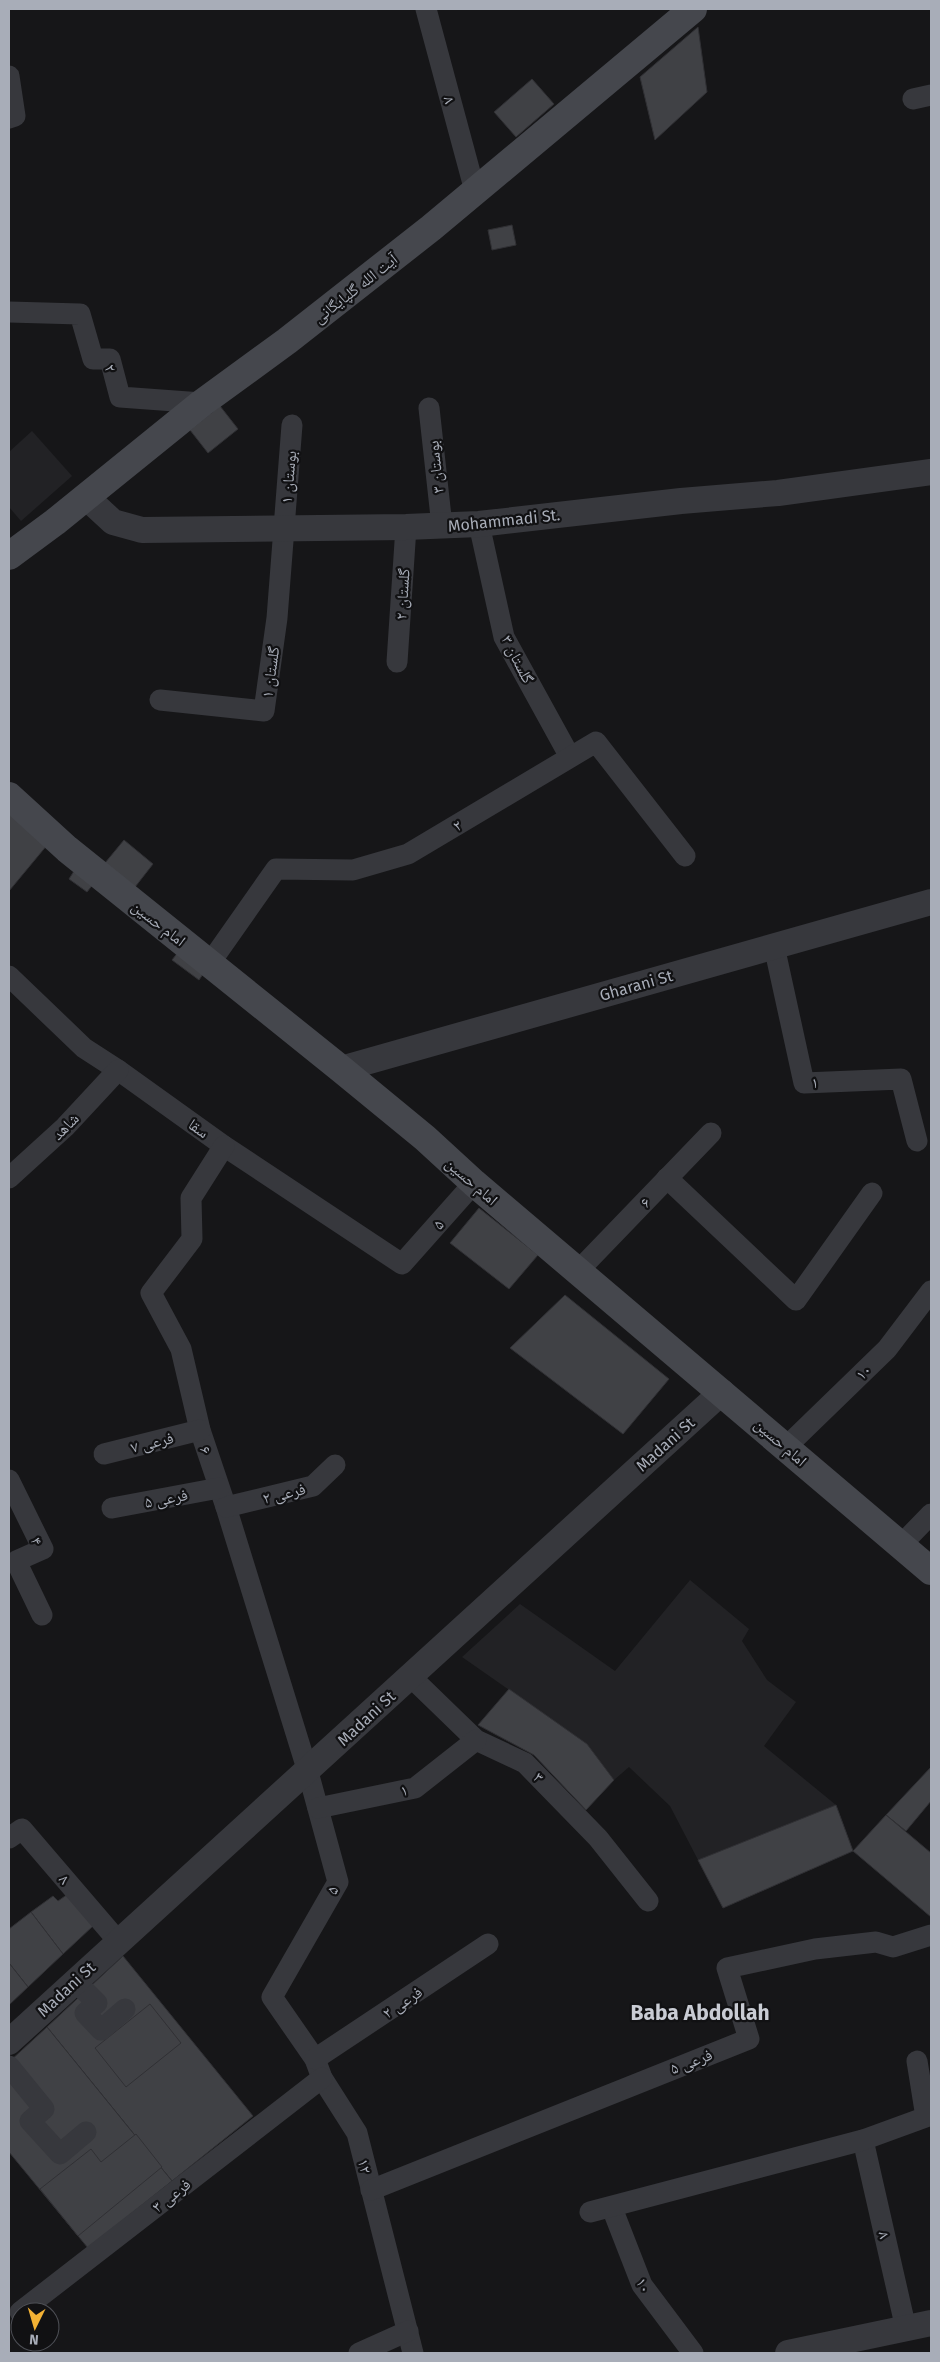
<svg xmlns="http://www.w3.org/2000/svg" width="940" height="2362" viewBox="0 0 940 2362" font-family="'Fira Sans','Noto Naskh Arabic',sans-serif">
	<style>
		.built { fill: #222225 }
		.building { fill: #404145; stroke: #303034 }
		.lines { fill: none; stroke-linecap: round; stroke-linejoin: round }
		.minor { stroke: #37383d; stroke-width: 21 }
		.tertiary { stroke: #37383d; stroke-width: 26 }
		.secondary { stroke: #45474d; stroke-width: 28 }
		.labels { text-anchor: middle; stroke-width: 4.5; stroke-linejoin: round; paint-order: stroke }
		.street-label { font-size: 16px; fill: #a8adb8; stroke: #111113 }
		.district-label { font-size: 21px; font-weight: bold; fill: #c9ccd4; stroke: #111113 }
	</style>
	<rect width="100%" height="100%" fill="#161618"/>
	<g class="built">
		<path d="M32,431L72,476L21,521L9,507V452Z"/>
		<path d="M690,1580L749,1629L742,1641L767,1680L796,1702L764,1746L836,1805L853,1851L723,1908L670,1806L629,1767L614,1780L587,1744L462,1657L520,1604L615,1671Z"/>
	</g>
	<g class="building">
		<path d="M698,27L707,92L655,140L640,77Z"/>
		<path d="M532,79L554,104L516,137L494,112Z"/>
		<path d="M512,225L516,245L492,250L488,230Z"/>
		<path d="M220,406L238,429L208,453L190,430Z"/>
		<path d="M9,811L48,844L9,891Z"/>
		<path d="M124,840L153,864L135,887L105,863Z"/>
		<path d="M76,868L94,883L87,892L69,879Z"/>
		<path d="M179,951L205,971L199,980L172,960Z"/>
		<path d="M479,1208L538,1255L509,1289L450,1243Z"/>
		<path d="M565,1295L669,1379L623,1434L510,1348Z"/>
		<path d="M509,1689L587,1744L614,1780L586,1810L534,1755L478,1725Z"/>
		<path d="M931,1767V1801L906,1831L886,1815Z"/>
		<path d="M836,1805L853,1851L723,1908L698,1860Z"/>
		<path d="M886,1815L931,1853V1917L853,1851Z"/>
		<path d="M68,1894L93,1926L63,1954L31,1912L53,1896L58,1901Z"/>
		<path d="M31,1912L63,1954L28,1987L9,1963V1929Z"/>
		<path d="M123,1956L253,2116L172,2181L47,2027Z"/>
		<path d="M9,1963L28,1987L9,2005Z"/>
		<path d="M150,2004L181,2043L126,2087L95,2048Z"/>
		<path d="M47,2027L172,2181L88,2248L9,2152V2062Z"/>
		<path d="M136,2134L162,2167L78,2236L40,2189L91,2149L101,2162Z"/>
	</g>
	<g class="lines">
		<g class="minor">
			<path d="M426,9L475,191"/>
			<path d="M9,76L15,116L9,118"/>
			<path d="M913,99L931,95"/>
			<path d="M9,312L80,314L93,359H110L120,397L202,403"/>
			<path d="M429,408L442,526"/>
			<path d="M479,524L504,637L570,757"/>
			<path d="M397,662L406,527"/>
			<path d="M160,700L264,711L277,618L292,425"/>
			<path d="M774,946L804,1083L901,1079L917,1141"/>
			<path d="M210,963L276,869L353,870L408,854L596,742L685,856"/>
			<path d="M9,976L84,1048L118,1070L224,1146L402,1264L474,1183"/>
			<path d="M224,1146L191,1198L192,1239L151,1293L181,1349L200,1430L226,1507L308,1772L338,1882L272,1997L315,2059L322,2078L357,2133L413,2353"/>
			<path d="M9,1178L65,1127L118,1070"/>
			<path d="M667,1178L796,1300L872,1193"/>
			<path d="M578,1271L711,1133"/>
			<path d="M786,1447L887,1349L931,1291"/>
			<path d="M104,1454L200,1430"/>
			<path d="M9,1480L43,1549L16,1561L42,1615"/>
			<path d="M226,1507L313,1486L335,1465"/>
			<path d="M112,1508L219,1488"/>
			<path d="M901,1545L931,1514"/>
			<path d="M411,1677L476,1740L525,1763L598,1838L648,1901"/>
			<path d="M318,1808L415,1788L476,1740"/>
			<path d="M9,1838L22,1829L118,1941"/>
			<path d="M75,1981L97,2003L85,2013L101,2030L125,2009"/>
			<path d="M315,2059L488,1944"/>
			<path d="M9,2066L44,2109L30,2121L60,2154L86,2132"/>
			<path d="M863,2140L906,2329"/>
			<path d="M371,2190L749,2039L727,1968L815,1949L876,1942L893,1947L931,1935"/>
			<path d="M612,2208L642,2285L693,2353"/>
			<path d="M590,2212L863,2140L926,2117L917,2061"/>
			<path d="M20,2312L322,2078"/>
			<path d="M359,2353L408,2331"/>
		</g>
		<g class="tertiary">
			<path d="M86,497L113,522L142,530L406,527L479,524L681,501L778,493L931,472"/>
			<path d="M341,1069L931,902"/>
			<path d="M9,2042L722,1392"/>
			<path d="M788,2353L931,2323"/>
		</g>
		<g class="secondary">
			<path d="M9,556L55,522L202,403L287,341L431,228L693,9"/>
			<path d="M9,796L67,849L341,1069L425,1138L474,1183L931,1571"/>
		</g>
	</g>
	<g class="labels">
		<g class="street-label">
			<text transform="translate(450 100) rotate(75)" y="6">۸</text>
			<text transform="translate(355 288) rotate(-38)" y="6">آیت الله گلپایگانی</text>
			<text transform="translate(111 368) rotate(66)" y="6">۲</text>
			<text transform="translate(435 467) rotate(-96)" y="6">بوستان ۳</text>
			<text transform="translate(288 477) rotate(-85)" y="6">بوستان ۱</text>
			<text transform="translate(504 520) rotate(-6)" y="6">Mohammadi St.</text>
			<text transform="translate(402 594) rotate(-86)" y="6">گلستان ۲</text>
			<text transform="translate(518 659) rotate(63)" y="6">گلستان ۳</text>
			<text transform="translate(270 672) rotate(-82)" y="6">گلستان ۱</text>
			<text transform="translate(457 825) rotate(-31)" y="6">۲</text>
			<text transform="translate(159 923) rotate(38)" y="6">امام حسین</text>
			<text transform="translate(636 985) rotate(-16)" y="6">Gharani St</text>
			<text transform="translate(815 1082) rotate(1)" y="6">۱</text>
			<text transform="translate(65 1126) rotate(-45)" y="6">شاهد</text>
			<text transform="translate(199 1128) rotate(36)" y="6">سقا</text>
			<text transform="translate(472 1181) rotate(41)" y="6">امام حسین</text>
			<text transform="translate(645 1202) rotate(-46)" y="6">۶</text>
			<text transform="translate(438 1224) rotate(-48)" y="6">۵</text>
			<text transform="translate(863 1372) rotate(-44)" y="6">۱۰</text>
			<text transform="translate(152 1442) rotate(-14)" y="6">فرعی ۷</text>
			<text transform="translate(781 1442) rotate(41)" y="6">امام حسین</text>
			<text transform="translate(665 1444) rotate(-42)" y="6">Madani St</text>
			<text transform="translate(206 1450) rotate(71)" y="6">۶</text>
			<text transform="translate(284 1493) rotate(-14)" y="6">فرعی ۲</text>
			<text transform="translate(166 1498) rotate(-11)" y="6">فرعی ۵</text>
			<text transform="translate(37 1541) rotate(73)" y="6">۴</text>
			<text transform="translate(366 1718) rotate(-43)" y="6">Madani St</text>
			<text transform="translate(539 1777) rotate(46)" y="6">۳</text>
			<text transform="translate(404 1790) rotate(-12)" y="6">۱</text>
			<text transform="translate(65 1879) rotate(50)" y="6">۸</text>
			<text transform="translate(332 1890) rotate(-64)" y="6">۵</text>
			<text transform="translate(66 1989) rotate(-43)" y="6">Madani St</text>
			<text transform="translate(402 2002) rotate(-34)" y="6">فرعی ۲</text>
			<text transform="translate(691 2061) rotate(-21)" y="6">فرعی ۵</text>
			<text transform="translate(365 2166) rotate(76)" y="6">۱۲</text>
			<text transform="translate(171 2195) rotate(-38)" y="6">فرعی ۳</text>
			<text transform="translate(885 2235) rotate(77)" y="6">۸</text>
			<text transform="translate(644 2285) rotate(61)" y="6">۱۰</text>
		</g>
		<g class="district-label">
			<text x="700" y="2020">Baba Abdollah</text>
		</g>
	</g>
	<rect width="940" height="2362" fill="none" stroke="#a8adb8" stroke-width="20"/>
	<g transform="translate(35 2327) rotate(185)"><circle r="24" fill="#111113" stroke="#4d4f55"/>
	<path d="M0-4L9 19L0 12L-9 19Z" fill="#f2b134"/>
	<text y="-8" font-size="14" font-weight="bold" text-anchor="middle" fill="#a8adb8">N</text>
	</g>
</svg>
